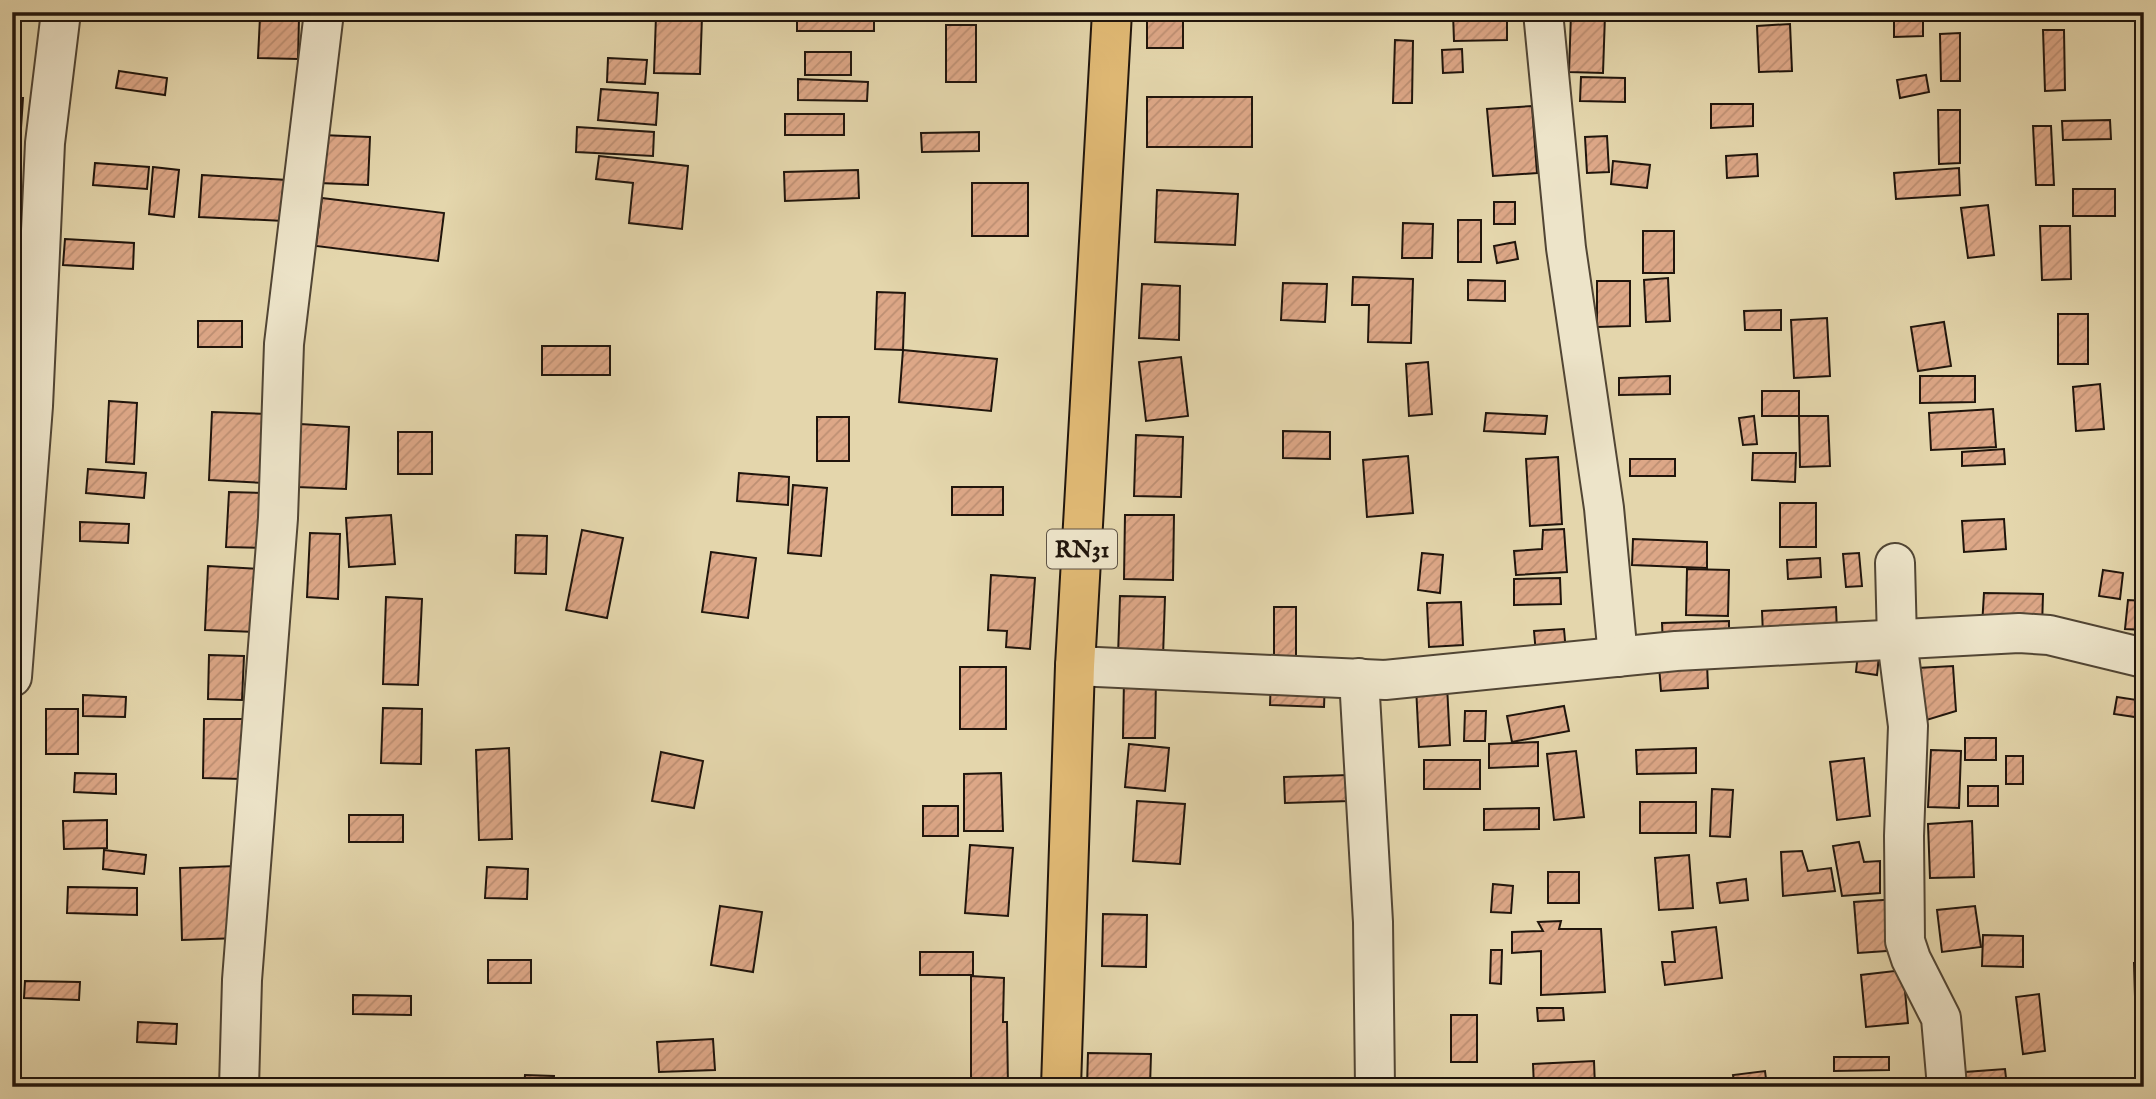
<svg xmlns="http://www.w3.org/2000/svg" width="2156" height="1099" viewBox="0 0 2156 1099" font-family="'IM FELL English',serif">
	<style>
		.building { fill: url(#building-hatch); stroke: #20150c; stroke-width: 2 }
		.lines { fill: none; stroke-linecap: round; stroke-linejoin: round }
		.minor-casing { stroke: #514534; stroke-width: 42 }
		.major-casing { stroke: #20150c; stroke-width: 42 }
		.minor { stroke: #ede4c9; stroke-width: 38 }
		.major { stroke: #e2bb76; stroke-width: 38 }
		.labels { text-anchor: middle; stroke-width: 6; stroke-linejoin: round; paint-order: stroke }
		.shield { fill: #ede4c9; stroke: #5e5345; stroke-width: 2 }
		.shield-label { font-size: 23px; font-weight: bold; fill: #20150c }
	</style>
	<defs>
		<pattern id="building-hatch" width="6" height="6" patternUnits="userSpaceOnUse" patternTransform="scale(1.75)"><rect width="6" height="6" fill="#dda787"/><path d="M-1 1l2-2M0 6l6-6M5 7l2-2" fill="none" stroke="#bd8f73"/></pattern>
	</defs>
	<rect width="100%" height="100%" fill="#e4d6ac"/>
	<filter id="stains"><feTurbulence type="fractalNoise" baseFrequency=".00286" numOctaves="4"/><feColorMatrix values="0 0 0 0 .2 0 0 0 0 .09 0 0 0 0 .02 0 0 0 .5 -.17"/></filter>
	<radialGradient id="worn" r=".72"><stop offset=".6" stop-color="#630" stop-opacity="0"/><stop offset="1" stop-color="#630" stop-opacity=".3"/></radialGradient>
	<g class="building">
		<rect x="797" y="12" width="77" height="19"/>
		<path d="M969,12H1013V17L969,16Z"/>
		<rect x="1147" y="12" width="36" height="36"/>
		<path d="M1507,12V40L1454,41L1453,13Z"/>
		<path d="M1571,14L1605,15L1603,73L1569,72Z"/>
		<path d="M656,16L702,17L700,74L654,73Z"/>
		<path d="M260,17L299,18L298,59L258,58Z"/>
		<path d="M1894,17H1923V36L1894,37Z"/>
		<path d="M1790,24L1792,71L1759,72L1757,26Z"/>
		<rect x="946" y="25" width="30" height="57"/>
		<path d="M2043,30H2064L2065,90L2045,91Z"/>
		<path d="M12,31H18L12,69Z"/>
		<path d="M1960,33V81H1941L1940,34Z"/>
		<path d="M1395,40L1413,41L1412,103H1393Z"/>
		<path d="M1462,49L1463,72L1443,73L1442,50Z"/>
		<rect x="805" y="52" width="46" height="23"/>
		<path d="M608,58L647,60L645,84L607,82Z"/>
		<path d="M119,71L167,78L165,95L116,88Z"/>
		<path d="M1926,75L1929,92L1900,98L1897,80Z"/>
		<path d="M1581,77L1625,78V102L1580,101Z"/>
		<path d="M798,79L868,82L867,101L798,100Z"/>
		<path d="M601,89L658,93L656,125L598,120Z"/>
		<rect x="1147" y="97" width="105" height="50"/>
		<path d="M12,98H23L19,158H12Z"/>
		<path d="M1711,104H1753V126L1711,128Z"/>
		<path d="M1532,106L1537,173L1493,176L1487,109Z"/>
		<path d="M1938,110H1960V163L1939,164Z"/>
		<rect x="785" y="114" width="59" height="21"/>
		<path d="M2110,120L2111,139L2063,140L2062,121Z"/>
		<path d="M2033,126H2051L2054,185H2036Z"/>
		<path d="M577,127L654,132L653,156L576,152Z"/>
		<path d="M979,132V151L922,152L921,133Z"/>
		<path d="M321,135L370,137L368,185L319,183Z"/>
		<path d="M1607,136L1609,172L1587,173L1585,137Z"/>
		<path d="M1757,154L1758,176L1727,178L1726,156Z"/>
		<path d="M599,156L688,166L682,229L629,223L633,183L596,179Z"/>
		<path d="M1613,161L1650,165L1647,188L1611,184Z"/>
		<path d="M95,163L149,167L147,189L93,185Z"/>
		<path d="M153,167L179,170L174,217L149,214Z"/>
		<path d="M1959,168L1960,195L1896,199L1894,173Z"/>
		<path d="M858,170L859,198L785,201L784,172Z"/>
		<path d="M202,175L287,180L284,221L199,217Z"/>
		<rect x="972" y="183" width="56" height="53"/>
		<rect x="2073" y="189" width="42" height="27"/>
		<path d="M1157,190L1238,194L1235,245L1155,242Z"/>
		<path d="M322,198L444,213L438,261L316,246Z"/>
		<rect x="1494" y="202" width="21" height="22"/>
		<path d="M1988,205L1994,255L1968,258L1961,208Z"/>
		<rect x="1458" y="220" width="23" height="42"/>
		<path d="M1403,223L1433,224L1432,258H1402Z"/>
		<path d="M2040,226H2070L2071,279L2042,280Z"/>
		<rect x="1643" y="231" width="31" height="42"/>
		<path d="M65,239L134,243L133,269L63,265Z"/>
		<path d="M1515,242L1518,259L1497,263L1494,246Z"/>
		<path d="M1353,277L1413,279L1411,343L1368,342L1369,305H1352Z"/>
		<path d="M1668,278L1670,321L1646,322L1644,280Z"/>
		<path d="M1468,280L1505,281V301L1468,300Z"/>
		<path d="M1597,281H1630V326L1597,327Z"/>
		<path d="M1283,283L1327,284L1325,322L1281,320Z"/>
		<path d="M1142,284L1180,286L1179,340L1139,338Z"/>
		<path d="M877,292L905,293L903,350L875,349Z"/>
		<path d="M1781,310V330H1745L1744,311Z"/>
		<rect x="2058" y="314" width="30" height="50"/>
		<path d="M1827,318L1830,376L1794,378L1791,320Z"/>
		<rect x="198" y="321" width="44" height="26"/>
		<path d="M1944,322L1951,366L1918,371L1911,327Z"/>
		<rect x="542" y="346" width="68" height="29"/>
		<path d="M903,350L997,359L991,411L899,402Z"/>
		<path d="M1181,357L1188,416L1146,421L1139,362Z"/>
		<path d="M1428,362L1432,414L1409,416L1406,364Z"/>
		<path d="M1670,376V394L1619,395V378Z"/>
		<path d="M1920,376H1975V402L1920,403Z"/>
		<path d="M2100,384L2104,429L2076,431L2073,387Z"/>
		<rect x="1762" y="391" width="37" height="25"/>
		<path d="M109,401L137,403L134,464L106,462Z"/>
		<path d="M1993,409L1996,447L1931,450L1929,413Z"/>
		<path d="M212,412L268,414L264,483L209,480Z"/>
		<path d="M1486,413L1547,416L1545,434L1484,431Z"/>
		<path d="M1754,416L1757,444L1743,445L1739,418Z"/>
		<path d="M1799,416H1828L1830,466L1800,467Z"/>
		<rect x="817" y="417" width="32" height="44"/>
		<path d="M300,424L349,427L346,489L297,487Z"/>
		<path d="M1283,431L1330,432V459L1283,458Z"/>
		<rect x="398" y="432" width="34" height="42"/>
		<path d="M1136,435L1183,437L1181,497L1134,496Z"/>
		<path d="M2004,449L2005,464L1962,466V452Z"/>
		<path d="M1753,453H1796L1795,482L1752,480Z"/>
		<path d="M1408,456L1413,513L1367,517L1363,460Z"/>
		<path d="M1558,457L1562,524L1530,526L1526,459Z"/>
		<rect x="1630" y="459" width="45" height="17"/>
		<path d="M88,469L146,473L144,498L86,493Z"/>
		<path d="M739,473L789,477L788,505L737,501Z"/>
		<path d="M793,485L827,488L821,556L788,553Z"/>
		<rect x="952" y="487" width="51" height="28"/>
		<path d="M229,492L263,493L261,548L226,547Z"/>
		<rect x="1780" y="503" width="36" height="44"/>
		<path d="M391,515L395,564L349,567L346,518Z"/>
		<path d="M1125,515H1174L1173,580L1124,579Z"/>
		<path d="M2004,519L2006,549L1964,552L1962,521Z"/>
		<path d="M80,522L129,524L128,543L80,541Z"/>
		<path d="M1564,529L1567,572L1516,575L1514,551L1542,549L1543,530Z"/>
		<path d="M582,530L623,538L607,618L566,610Z"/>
		<path d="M310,533L340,534L338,599L307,597Z"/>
		<path d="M516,535L547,536L546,574L515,573Z"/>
		<path d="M1633,539L1707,542V568L1632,565Z"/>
		<path d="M711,552L756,558L748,618L702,612Z"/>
		<path d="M1422,553L1443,555L1440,593L1418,590Z"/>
		<path d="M1859,553L1862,586L1846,587L1843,554Z"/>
		<path d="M1820,558L1821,577L1788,579L1787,560Z"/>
		<path d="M208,566L261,569L257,632L205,630Z"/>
		<path d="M1687,569L1729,570L1728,616L1686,615Z"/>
		<path d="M2103,570L2123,573L2120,599L2099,596Z"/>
		<path d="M991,575L1035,578L1030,649L1006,647L1007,631L988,630Z"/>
		<path d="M1560,578L1561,604L1514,605V579Z"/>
		<path d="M1984,593L2043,594L2042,628L1982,626Z"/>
		<path d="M1120,596L1165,597L1163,657L1118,656Z"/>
		<path d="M386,597L422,599L418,685L383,684Z"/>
		<path d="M2128,600L2144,601V630L2125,629Z"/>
		<path d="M1461,602L1463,645L1429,647L1427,603Z"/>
		<rect x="1274" y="607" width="22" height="52"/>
		<path d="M1836,607L1837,631L1763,635L1762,611Z"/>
		<path d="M1729,621V643L1663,645L1662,623Z"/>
		<path d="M1564,629L1566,652L1536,654L1534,631Z"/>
		<path d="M1858,653L1879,656L1877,675L1856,672Z"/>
		<path d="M209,655L244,656L242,700L208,699Z"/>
		<path d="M1707,663L1708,688L1661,691L1659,666Z"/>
		<path d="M1953,666L1956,711L1920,722L1917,668Z"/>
		<rect x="960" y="667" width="46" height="62"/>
		<path d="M1124,678H1156L1155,738H1123Z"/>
		<path d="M1271,678L1325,680L1324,707L1270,705Z"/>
		<path d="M1447,685L1450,745L1419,747L1416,686Z"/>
		<path d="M83,695L126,697L125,717L83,716Z"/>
		<path d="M2117,697L2137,700L2135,717L2114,714Z"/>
		<path d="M1564,706L1569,731L1512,742L1507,716Z"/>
		<path d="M383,708L422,709L421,764L381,763Z"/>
		<rect x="46" y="709" width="32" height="45"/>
		<path d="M1465,711H1486L1485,741H1464Z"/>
		<path d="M204,719H244L243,779L203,778Z"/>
		<rect x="1965" y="738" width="31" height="22"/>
		<path d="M1538,742V766L1489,768V744Z"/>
		<path d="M1129,744L1169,748L1165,791L1125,787Z"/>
		<path d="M509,748L512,839L479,840L476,750Z"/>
		<path d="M1696,748V773L1637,774L1636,750Z"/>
		<path d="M1931,750L1961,751L1959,808L1928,807Z"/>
		<path d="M1576,751L1584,817L1554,820L1547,754Z"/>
		<path d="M661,752L703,761L694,808L652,801Z"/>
		<rect x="2006" y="756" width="17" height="28"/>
		<path d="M1864,758L1870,816L1837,820L1830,762Z"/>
		<rect x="1424" y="760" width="56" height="29"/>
		<path d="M75,773L116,774V794L74,792Z"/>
		<path d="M1001,773L1003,831H964V774Z"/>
		<path d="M1349,775L1350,801L1285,803L1284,777Z"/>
		<rect x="1968" y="786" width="30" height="20"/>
		<path d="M1712,789L1733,790L1730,837L1710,836Z"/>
		<path d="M1137,801L1185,804L1180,864L1133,861Z"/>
		<rect x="1640" y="802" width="56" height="31"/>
		<rect x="923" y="806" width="35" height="30"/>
		<path d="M1539,808V829L1484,830V809Z"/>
		<rect x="349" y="815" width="54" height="27"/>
		<path d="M107,820V848L64,849L63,821Z"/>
		<path d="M1972,821L1974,877L1930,878L1928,824Z"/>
		<path d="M1859,842L1864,862L1880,861V893L1842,896L1833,846Z"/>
		<path d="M970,845L1013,848L1008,916L965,913Z"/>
		<path d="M104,850L146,855L144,874L103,869Z"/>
		<path d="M1802,851L1808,871L1831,868L1835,891L1783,896L1781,852Z"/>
		<path d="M1689,855L1693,908L1659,910L1655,858Z"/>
		<path d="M237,866L239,938L182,940L180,868Z"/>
		<path d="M487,867L528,869L527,899L485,898Z"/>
		<rect x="1548" y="872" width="31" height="31"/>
		<path d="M1746,879L1748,900L1720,903L1717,883Z"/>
		<path d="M1493,884L1513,886L1511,913L1491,912Z"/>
		<path d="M68,887L137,888V915L67,913Z"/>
		<path d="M1897,899L1901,950L1858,953L1854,902Z"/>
		<path d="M720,906L762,912L753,972L711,965Z"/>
		<path d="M1975,906L1981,947L1942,952L1937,910Z"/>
		<path d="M1103,914L1147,915L1146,967L1102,966Z"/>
		<path d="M1561,921L1559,929H1601L1605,992L1541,995V951L1512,953V932L1543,931L1538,922Z"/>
		<path d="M1716,927L1722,978L1665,985L1662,962H1675L1672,932Z"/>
		<path d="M1983,935L2023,936V967L1982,966Z"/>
		<path d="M1491,950H1502L1501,984L1490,983Z"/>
		<rect x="920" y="952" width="53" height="23"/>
		<rect x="488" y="960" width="43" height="23"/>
		<path d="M2134,963H2144V996H2135Z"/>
		<path d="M1903,970L1908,1023L1866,1027L1861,975Z"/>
		<path d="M971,976L1004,978L1003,1022H1007L1008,1087H971Z"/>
		<path d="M25,981L80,982L79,1000L24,998Z"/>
		<path d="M2039,994L2045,1051L2023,1054L2016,997Z"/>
		<path d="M353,995L411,996V1015L353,1014Z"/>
		<path d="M1537,1008H1563L1564,1020L1538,1021Z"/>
		<rect x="1451" y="1015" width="26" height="47"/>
		<path d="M138,1022L177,1024L176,1044L137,1042Z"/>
		<path d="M713,1039L715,1070L659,1072L657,1042Z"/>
		<path d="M1088,1053L1151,1054L1150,1087L1087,1086Z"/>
		<path d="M1834,1057H1889V1070L1834,1071Z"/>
		<path d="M1594,1061L1595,1087H1534L1533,1064Z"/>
		<path d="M2005,1069L2007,1087H1966L1965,1072Z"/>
		<path d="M1765,1071L1767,1087H1735L1733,1075Z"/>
		<path d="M525,1075L554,1076L553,1087H524Z"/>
		<path d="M1908,1081L1909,1087H1830V1083Z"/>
	</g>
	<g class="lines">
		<defs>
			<g id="minor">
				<path d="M1543,12L1566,248L1604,508L1618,657"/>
				<path d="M1895,563L1897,640L1908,726L1904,836L1905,941L1911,959L1941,1018L1947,1087"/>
				<path d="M1075,666L1385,680L1676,651L2019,633L2049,635L2144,658"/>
				<path d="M12,677L33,406L45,143L61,12"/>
				<path d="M1359,678L1373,922L1375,1087"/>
				<path d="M239,1087L242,980L278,518L284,344L324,12"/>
			</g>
			<path id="major" d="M1061,1087L1075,666L1112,12"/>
		</defs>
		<use href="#minor" class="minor-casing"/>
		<use href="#major" class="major-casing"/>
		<use href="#minor" class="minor"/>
		<use href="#major" class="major"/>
	</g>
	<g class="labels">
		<rect class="shield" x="1047" y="529.5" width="70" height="39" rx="5"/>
		<g class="shield-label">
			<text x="1082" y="557">RN31</text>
		</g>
	</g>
	<rect width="2156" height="1099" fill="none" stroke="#e4d6ac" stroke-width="42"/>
	<rect x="14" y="14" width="2128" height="1071" fill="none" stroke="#20150c" stroke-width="3.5"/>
	<rect x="21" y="21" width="2114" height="1057" fill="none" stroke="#20150c" stroke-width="2"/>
	<rect width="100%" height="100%" filter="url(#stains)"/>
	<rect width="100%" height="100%" fill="url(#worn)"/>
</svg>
